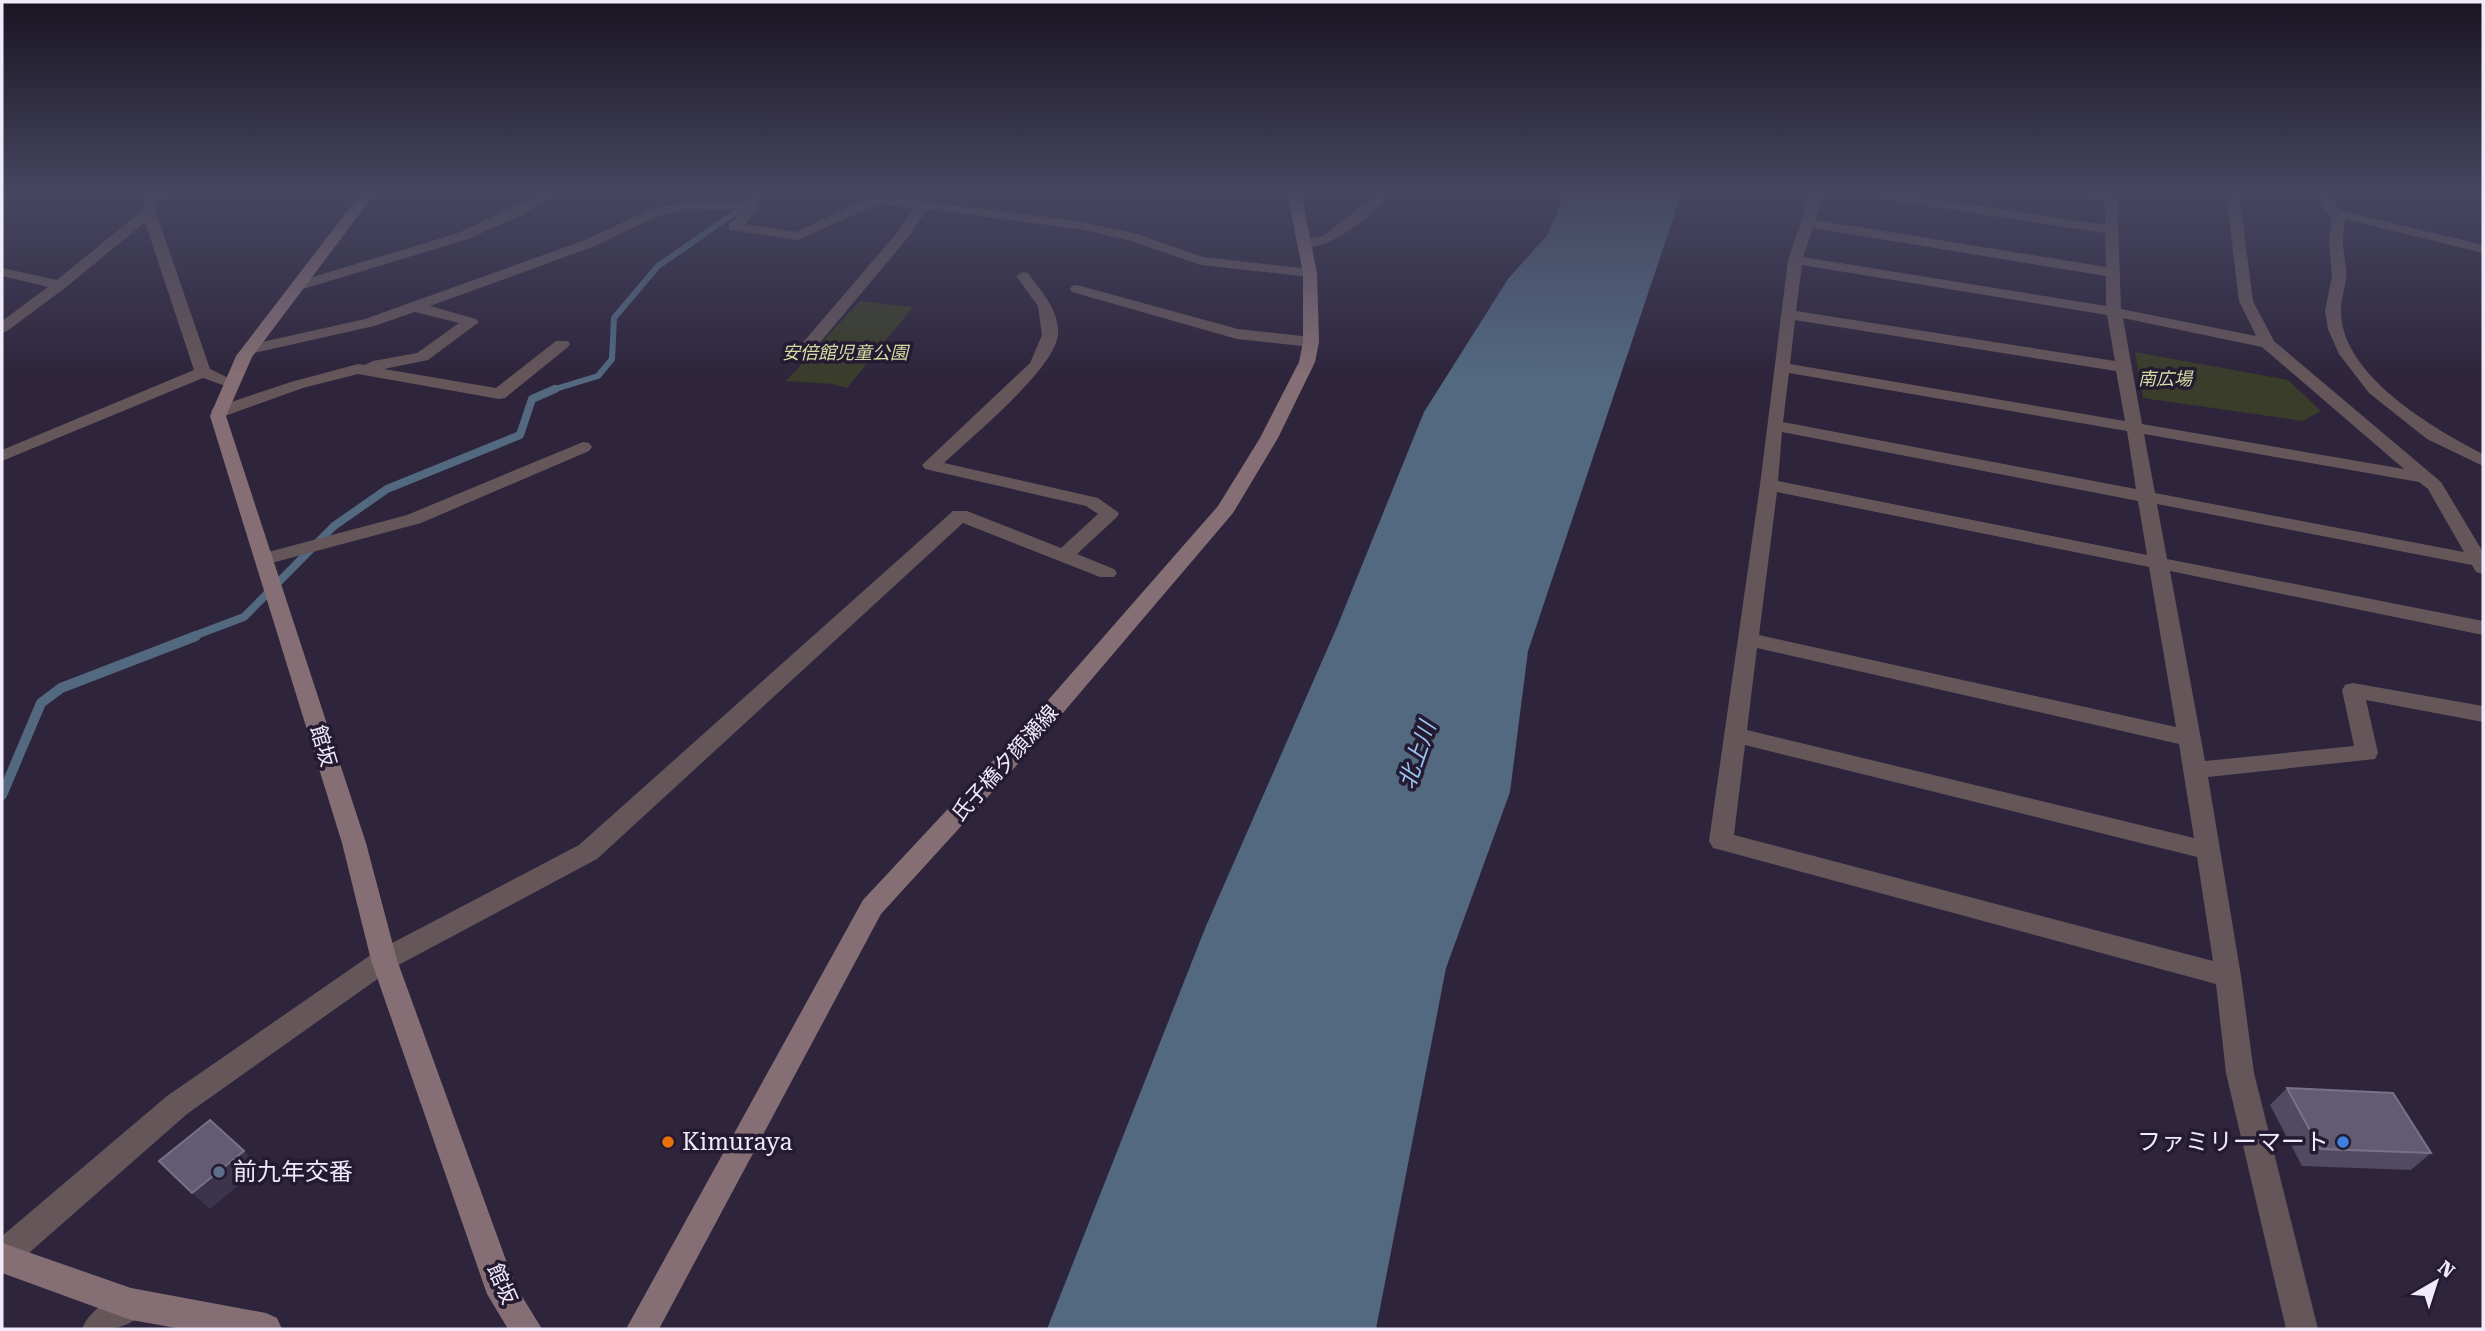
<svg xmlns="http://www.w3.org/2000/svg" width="2485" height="1331" viewBox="0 0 2485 1331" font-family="'Roboto Serif','Noto Sans JP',serif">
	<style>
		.green { fill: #3a3d2a }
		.water { fill: #526980 }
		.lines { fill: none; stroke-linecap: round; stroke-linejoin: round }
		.stream-far2 { stroke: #526980; stroke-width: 6 }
		.stream-far1 { stroke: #526980; stroke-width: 8 }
		.stream { stroke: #526980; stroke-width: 10 }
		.street { fill: #65565a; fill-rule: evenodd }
		.secondary { fill: #866f74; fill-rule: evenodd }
		.wall { fill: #514a62 }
		.shaded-wall { fill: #3c344c }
		.building { fill: #625b73; stroke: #787288; stroke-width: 2 }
		.food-dot { fill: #e8710a; stroke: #241b32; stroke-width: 2.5 }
		.shop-dot { fill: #3f7fe0; stroke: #241b32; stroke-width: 2.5 }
		.service-dot { fill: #5c6f8a; stroke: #241b32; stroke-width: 2.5 }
		.labels { text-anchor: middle; stroke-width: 7; stroke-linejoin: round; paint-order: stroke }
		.far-park-label { font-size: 18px; font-style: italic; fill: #d3dca2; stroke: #241b32 }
		.street-label { font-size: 21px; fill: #f0ebfa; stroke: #241b32 }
		.water-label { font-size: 23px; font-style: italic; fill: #99c4ef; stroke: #241b32 }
		.near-poi-label { font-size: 24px; fill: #f0ebfa; stroke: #241b32; text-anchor: start }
	</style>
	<rect width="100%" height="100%" fill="#2e253c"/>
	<g class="green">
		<path d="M860,301L913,307L847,388L833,384L786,381Z"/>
		<path d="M2135,352L2288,380L2321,411L2303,421L2143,398Z"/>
	</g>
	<path class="water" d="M1565,192H1682L1528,651L1510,792L1446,968L1376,1329H1047L1206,926L1337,627L1424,412L1508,279L1548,234Z"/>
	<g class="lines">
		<path class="stream-far2" d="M552,390L598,376L612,359L614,318L658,266L765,192"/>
		<path class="stream-far1" d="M191,637L244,617L334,526L387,489L520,435L532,399L555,389"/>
		<path class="stream" d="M2,795L41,703L61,688L196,636"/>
		<g class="street">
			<path d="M141,192L154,194L179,192L157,202L156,212L210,369L239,383L231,388L203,378L2,461V450L194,370L145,222L65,288L7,331L2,333V321L48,287L2,276V268L57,280L143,210L144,203Z"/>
			<path d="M545,192H561L522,215L468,239L303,289H293L291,286L293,283L458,233Z"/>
			<path d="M1379,192H1394C1379,209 1319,262 1297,243L1299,240L1323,236Z"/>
			<path d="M1811,192H1825L1815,220L2106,267L2105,233L1862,196L1855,192H1886L2105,225V201L2065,196L2058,192H2117L2121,309L2256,336L2239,301L2226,192H2239L2253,301L2274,341L2441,482L2483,552V574L2476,572L2472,565L2157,504L2167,559L2483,621V635L2170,571L2205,761L2354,746L2342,690L2345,685L2353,683L2483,706V722L2366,700L2378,753L2375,759L2208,777L2241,976L2254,1073L2318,1329H2286L2226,1073L2216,984L1721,850L1713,848L1709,841L1760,485L1788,260ZM1813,228L2106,276V306L1803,257ZM1802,265L2107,315L2115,361L1796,311ZM2123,318L2262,347L2404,469L2142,424ZM1795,320L2116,371L2125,421L1790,364ZM1789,373L2127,431L2136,489L1783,422ZM1782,432L2138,501L2147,555L1778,481ZM2144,434L2419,482L2428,489L2464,552L2155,493ZM1777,492L2149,567L2176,727L1759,635ZM1757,648L2179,744L2194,838L1747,730ZM1745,745L2197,857L2213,961L1734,835Z"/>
			<path d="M2315,192H2328L2339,210L2483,245V253L2345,219C2345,226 2343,233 2343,241C2343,253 2347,266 2346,278C2345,289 2341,300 2341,310C2340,375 2434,429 2483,454V466L2427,439L2369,393L2339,354L2328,329L2325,311L2332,276L2329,241L2332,221Z"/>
			<path d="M883,197L1079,221L1137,234L1203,257L1310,269L1317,273L1310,277L1201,265L1128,240L1079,229L927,209L910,235L812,352H800L798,349L800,346L900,229L914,208L883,205L869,208L798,240L729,230V224L743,211L693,209L660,215L595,246L430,306L476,319L479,322L428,360L384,369L496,388L556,341H568L570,344L568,347L505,398L499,399L358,374L303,388L225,416L219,417L211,412L213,408L291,382L358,364L365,365L373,361L417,353L459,323L415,312L374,326L250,354L242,349L244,346L365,319L585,240L651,209L693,201L755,203L762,207L745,224L796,232L860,202Z"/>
			<path d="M1023,272L1028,273C1041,291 1060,311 1058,335C1054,370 971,437 944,463L1098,498L1119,513L1117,517L1077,554L1114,569L1117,573L1114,577H1100L963,523L597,859L393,968L187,1114L13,1267L2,1271V1236L167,1096L375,952L579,845L953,511H967L1061,548L1098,514L1086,506L925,469L922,465L1030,363L1042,335L1038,306L1016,276Z"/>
			<path d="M1077,285L1238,329L1311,337L1319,342L1311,347L1237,339L1072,292L1070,289L1072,286Z"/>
			<path d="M583,442L589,443L592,447L589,451L421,523L264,565L257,563L254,559L257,555L407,515Z"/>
			<path d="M131,1288L142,1293L147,1304C134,1331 110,1329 82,1329C89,1310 113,1296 131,1288Z"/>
		</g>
		<g class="secondary">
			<path d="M362,192H376L252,357L226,416L366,843L397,960L515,1285L542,1329H508L487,1294L371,960L342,843L210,416L236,356Z"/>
			<path d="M1287,192H1301L1317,273L1319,342L1315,362L1278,438L1233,513L1045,734L881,914L659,1329H626L863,900L1029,722L1218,506L1260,438L1299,362L1303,342V273Z"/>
			<path d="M2,1243L131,1288L266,1313L277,1318L282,1329H182L131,1320L2,1273Z"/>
		</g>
	</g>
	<path class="wall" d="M2287,1088L2431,1153L2411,1170L2302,1166L2270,1105Z"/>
	<path class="shaded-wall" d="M244,1151L261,1167L210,1209L192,1193Z"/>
	<g class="building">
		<path d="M2287,1088L2393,1093L2431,1153L2320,1149Z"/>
		<path d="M210,1120L244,1151L192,1193L159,1161Z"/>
	</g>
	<linearGradient id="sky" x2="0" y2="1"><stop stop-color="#191421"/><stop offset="0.51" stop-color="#464661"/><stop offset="1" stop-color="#464661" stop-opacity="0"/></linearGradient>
	<rect width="2485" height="378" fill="url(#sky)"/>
	<circle class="food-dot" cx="668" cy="1142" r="7"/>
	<circle class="shop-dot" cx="2343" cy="1142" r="7"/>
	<circle class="service-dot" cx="219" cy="1172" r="7"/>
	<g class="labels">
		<g class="far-park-label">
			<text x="845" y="359">安倍館児童公園</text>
			<text x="2165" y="385">南広場</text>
		</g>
		<g class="street-label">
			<text transform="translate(323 746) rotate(73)" y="7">館坂</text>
			<text transform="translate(1005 763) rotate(-48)" y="7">氏子橋夕顔瀬線</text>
			<text transform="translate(502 1284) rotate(66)" y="7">館坂</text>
		</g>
		<g class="water-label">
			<text transform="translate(1417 755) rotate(-71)" y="8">北上川</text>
		</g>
		<g class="near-poi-label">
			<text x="682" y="1150">Kimuraya</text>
			<text x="2329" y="1150" text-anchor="end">ファミリーマート</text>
			<text x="233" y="1180">前九年交番</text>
		</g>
	</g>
	<rect width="2485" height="1331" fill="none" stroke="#f0ebfa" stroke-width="7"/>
	<g transform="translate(2436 1282) rotate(39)" stroke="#241b32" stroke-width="5" paint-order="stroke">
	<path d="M0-5L12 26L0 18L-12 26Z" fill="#f0ebfa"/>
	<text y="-10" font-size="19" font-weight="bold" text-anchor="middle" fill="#f0ebfa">N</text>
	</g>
</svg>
